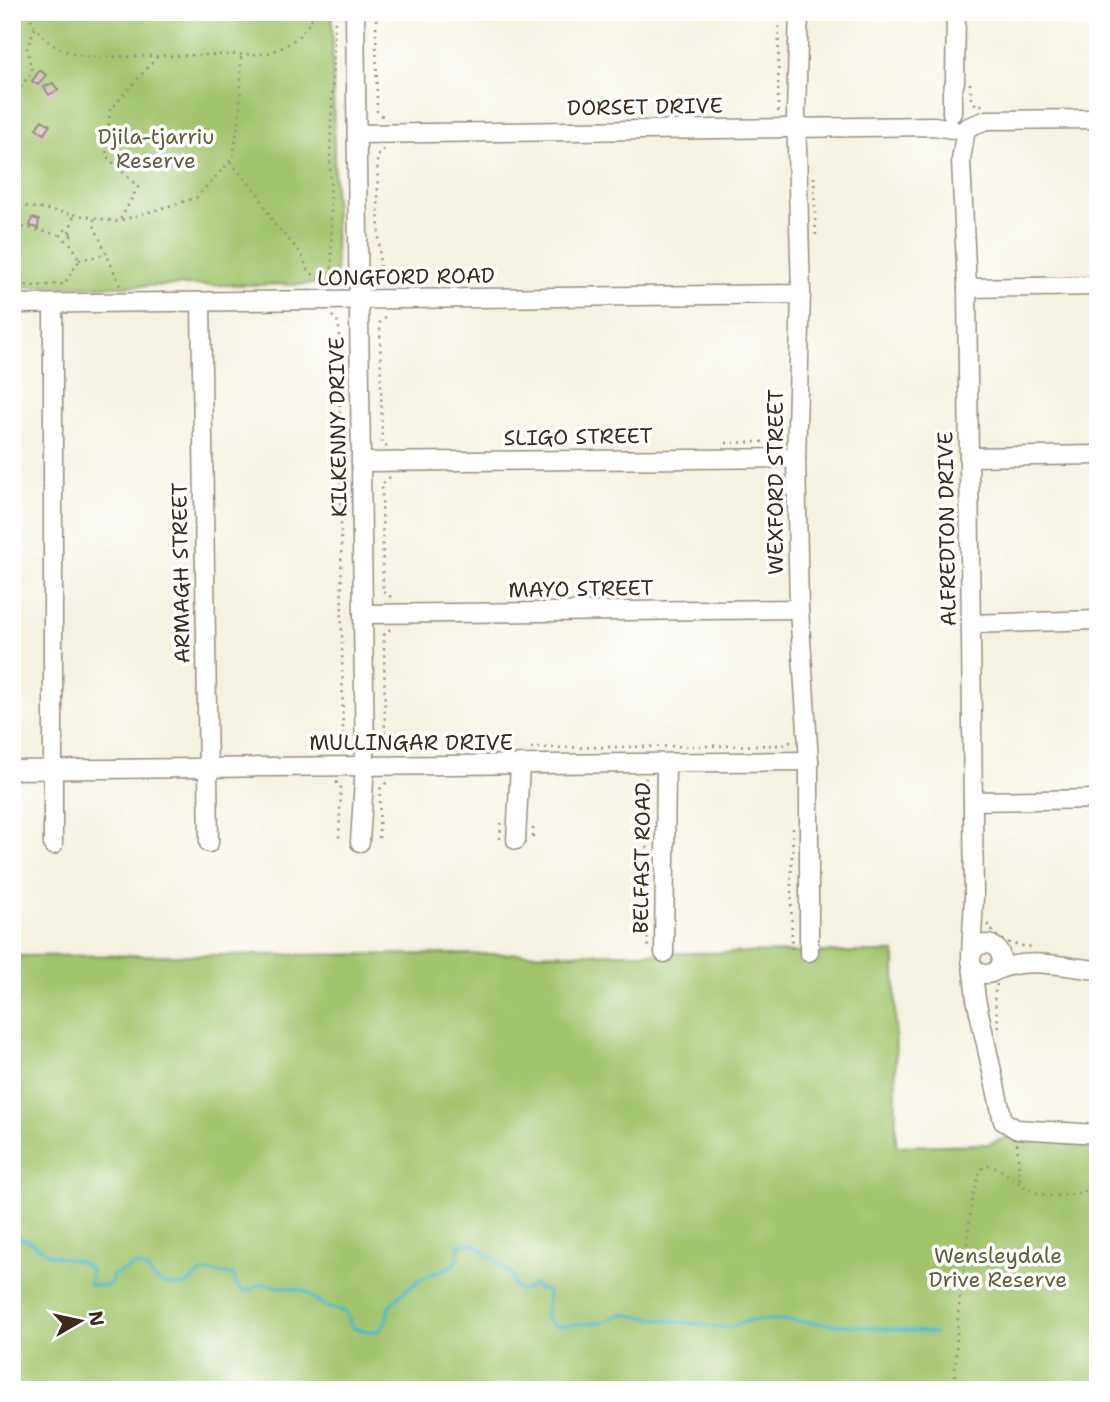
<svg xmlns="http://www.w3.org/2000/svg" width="1110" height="1402" viewBox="0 0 1110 1402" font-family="'Shantell Sans',sans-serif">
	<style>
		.green { fill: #a2c46c; stroke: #6e7745; stroke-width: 2 }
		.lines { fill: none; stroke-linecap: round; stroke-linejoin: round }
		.stream { stroke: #49b7c1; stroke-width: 3.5 }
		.building { fill: #daa7bf }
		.minor-casing { stroke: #988e80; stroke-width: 21 }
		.path { stroke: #988e80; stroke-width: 2.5; stroke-dasharray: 2 5; stroke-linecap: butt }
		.minor { stroke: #fff; stroke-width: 18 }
		.labels { text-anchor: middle; stroke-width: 7; stroke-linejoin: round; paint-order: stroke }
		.street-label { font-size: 21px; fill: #3b2a1e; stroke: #fff }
		.park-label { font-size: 21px; fill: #5f6039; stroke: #fff }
	</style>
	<rect width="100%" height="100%" fill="#fff"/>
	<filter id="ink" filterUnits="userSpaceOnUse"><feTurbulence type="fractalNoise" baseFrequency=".0143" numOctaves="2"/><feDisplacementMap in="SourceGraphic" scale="14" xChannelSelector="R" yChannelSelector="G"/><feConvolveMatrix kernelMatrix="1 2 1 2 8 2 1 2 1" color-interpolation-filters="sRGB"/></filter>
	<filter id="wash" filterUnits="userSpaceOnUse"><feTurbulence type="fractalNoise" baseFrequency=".00686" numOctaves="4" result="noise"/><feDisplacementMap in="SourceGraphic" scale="28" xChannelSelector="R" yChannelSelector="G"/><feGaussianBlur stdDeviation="1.57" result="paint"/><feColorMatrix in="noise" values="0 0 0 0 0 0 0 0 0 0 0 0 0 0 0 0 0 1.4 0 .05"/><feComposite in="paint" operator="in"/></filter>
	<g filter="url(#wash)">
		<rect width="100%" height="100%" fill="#f5f2e2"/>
		<g class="green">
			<path d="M12,12H332L336,278L331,284L12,287Z"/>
			<path d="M895,952L896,1146L988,1144L1011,1136L1098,1144V1390H12V956Z"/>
		</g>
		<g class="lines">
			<path class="stream" d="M12,1238C27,1236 37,1248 49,1254C63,1261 80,1257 91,1270L90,1285L107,1286L112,1282V1276L136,1265L148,1270C154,1285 173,1287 187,1285C204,1266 212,1272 234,1276L236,1285L243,1291L252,1290L260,1284L303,1290L326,1307L346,1312L353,1328L374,1332C390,1327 385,1317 390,1306C392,1303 402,1293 405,1291C411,1287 417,1282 423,1278C439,1267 463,1273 458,1245L475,1244L512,1275L515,1288L522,1291L535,1284L538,1289L546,1290L548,1293L546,1318L551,1324L558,1326L604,1322L621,1314L725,1328C734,1328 738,1324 747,1321C752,1320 776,1320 783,1320L935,1333"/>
		</g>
		<g id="blocks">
			<g class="building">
				<path d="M40,70L46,75L38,85L32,81Z"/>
				<path d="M53,83L58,90L49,95L44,87Z"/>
				<path d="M42,120L50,125L44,134L36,128Z"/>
				<path d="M32,218L39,220L38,228L30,226Z"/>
			</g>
		</g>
	</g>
	<g filter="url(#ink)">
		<use href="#blocks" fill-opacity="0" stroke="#988e80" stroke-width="2"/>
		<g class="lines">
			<defs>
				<g id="minor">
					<path d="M355,12L365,765L360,842"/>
					<path d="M799,12L796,112L801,294L796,458L799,609L809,761V952"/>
					<path d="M952,113V92L955,82L956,12"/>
					<path d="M968,127L987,120L1098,119"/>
					<path d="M966,128L961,160L967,288L974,897L971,955"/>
					<path d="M357,134L934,126L952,129"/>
					<path d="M967,288L1098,286"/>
					<path d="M201,302L209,843"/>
					<path d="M12,304L801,294"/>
					<path d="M53,304V845"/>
					<path d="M969,457L1098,455"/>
					<path d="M361,462L796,458"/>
					<path d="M363,614L799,609"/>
					<path d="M971,624L1098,620"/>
					<path d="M12,770L809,761"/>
					<path d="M973,801L1098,799"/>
					<path d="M516,840L520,765"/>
					<circle cx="986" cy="959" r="15"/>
					<path d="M664,953L666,764"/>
					<path d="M972,965L976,999L1003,1121L1016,1129L1098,1134"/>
					<path d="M995,971C1027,956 1064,967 1098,970"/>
				</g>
			</defs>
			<use href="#minor" class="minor-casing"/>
			<g class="path">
				<path d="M28,12C40,43 64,56 96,57L263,54C287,49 305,35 315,12"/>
				<path d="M376,12L377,112L387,119"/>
				<path d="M970,83L971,98L976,105H984"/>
				<path d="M12,98L32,72L27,48L35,28"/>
				<path d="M778,112L779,12"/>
				<path d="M384,149L377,157L380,278L386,284"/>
				<path d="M230,162L257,192L275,225L300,252L309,272L320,279L324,285"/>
				<path d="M814,177L816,237"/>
				<path d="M12,204L119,222L138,187L106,156L110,110L158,56"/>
				<path d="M94,219L93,223L120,285L125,288"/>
				<path d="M12,220L16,225L12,231"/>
				<path d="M122,220L196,198L233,158L240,112L241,56"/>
				<path d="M16,226L61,235"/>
				<circle cx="66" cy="235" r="5"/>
				<path d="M69,232L74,215"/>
				<path d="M79,260L107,254"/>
				<path d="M12,282L30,286L64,284L79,261L76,252L68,240"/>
				<path d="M325,287L332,279L330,158L335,12"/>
				<path d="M332,316L337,320L339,327L343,739L342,747L337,751"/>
				<path d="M726,443L782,441"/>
				<path d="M387,447L382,443L380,321L389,314"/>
				<path d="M390,477L382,484L383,588V592L393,598"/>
				<path d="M390,629L384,635L385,744L391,750H395"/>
				<path d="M531,748L787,745L792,740"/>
				<path d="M645,778L649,783L646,900L648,949"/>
				<path d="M336,782L341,786L339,839"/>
				<path d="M533,837V828"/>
				<path d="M379,838L380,789L387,782"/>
				<path d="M500,839L501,822"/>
				<path d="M988,924C997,943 1013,945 1032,947"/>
				<path d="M792,949L791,881L793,828"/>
				<path d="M997,984L994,996L999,1029"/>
				<path d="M1017,1143L1020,1185"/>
				<path d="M954,1390L958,1315L972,1200L980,1170L988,1165C1000,1167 1007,1175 1017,1182C1042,1202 1070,1197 1098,1187"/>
			</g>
			<use href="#minor" class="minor"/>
		</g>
	</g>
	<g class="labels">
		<g class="street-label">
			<text transform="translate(645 107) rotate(-1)" y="7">DORSET DRIVE</text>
			<text transform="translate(406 277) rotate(-1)" y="7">LONGFORD ROAD</text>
			<text transform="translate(338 427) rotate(-91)" y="7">KILKENNY DRIVE</text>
			<text transform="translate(578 437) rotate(-1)" y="7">SLIGO STREET</text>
			<text transform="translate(776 482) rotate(-90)" y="7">WEXFORD STREET</text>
			<text transform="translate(947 529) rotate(-91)" y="7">ALFREDTON DRIVE</text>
			<text transform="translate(181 573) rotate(-91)" y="7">ARMAGH STREET</text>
			<text transform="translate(581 589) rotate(-1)" y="7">MAYO STREET</text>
			<text x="411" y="750">MULLINGAR DRIVE</text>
			<text transform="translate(642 858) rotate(-89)" y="7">BELFAST ROAD</text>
		</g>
		<g class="park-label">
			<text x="156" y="144">Djila-tjarriu<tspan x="156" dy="24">Reserve</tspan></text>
			<text x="998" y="1263">Wensleydale<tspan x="998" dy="24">Drive Reserve</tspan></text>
		</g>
	</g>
	<rect width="1110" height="1402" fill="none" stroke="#fff" stroke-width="42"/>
	<g transform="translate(80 1321) rotate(81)" stroke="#ffffff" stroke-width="5" paint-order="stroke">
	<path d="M0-5L12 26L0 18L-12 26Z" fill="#3b2a1e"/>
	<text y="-10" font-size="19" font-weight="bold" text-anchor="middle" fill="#3b2a1e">N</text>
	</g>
</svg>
